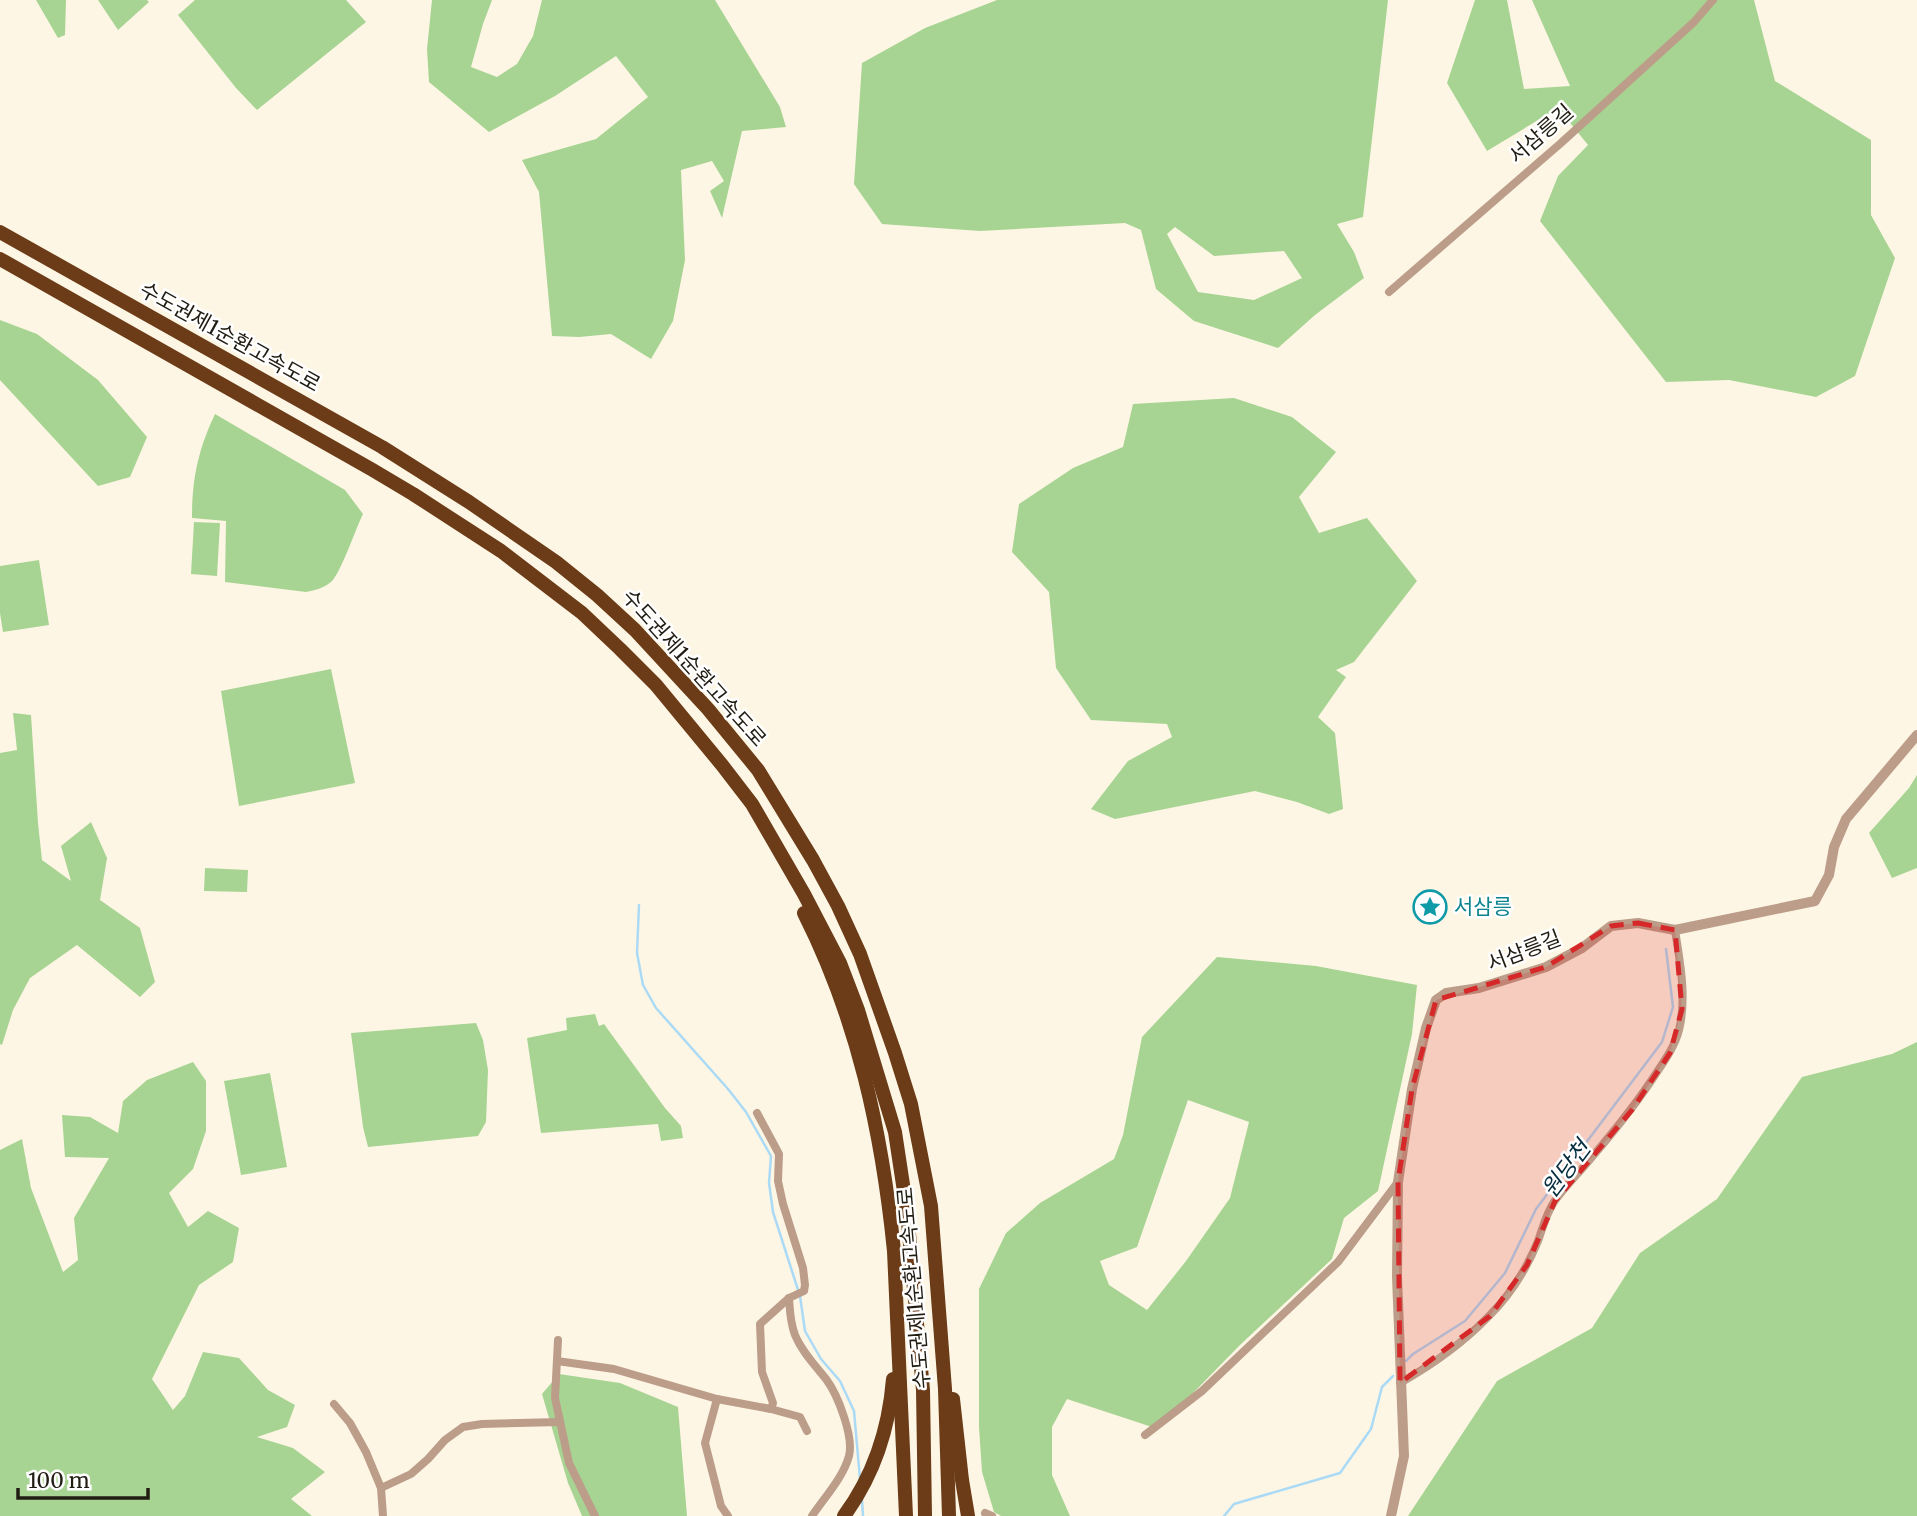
<svg xmlns="http://www.w3.org/2000/svg" width="1917" height="1516" viewBox="0 0 1917 1516" font-family="Merriweather,'Noto Sans KR',serif">
	<style>
		.green { fill: #a7d492; fill-rule: evenodd }
		.lines { fill: none; stroke-linecap: round; stroke-linejoin: round }
		.stream { stroke: #aadaf5; stroke-width: 2.5 }
		.minor { stroke: #bc9d89; stroke-width: 8 }
		.tertiary { stroke: #bc9d89; stroke-width: 10 }
		.motorway { stroke: #6b3c17; stroke-width: 14 }
		.marked { fill: #d62828; fill-opacity: 0.2; stroke: #d62828; stroke-width: 5; stroke-dasharray: 14 9; stroke-linejoin: round }
		.labels { text-anchor: middle; stroke-width: 5; stroke-linejoin: round; paint-order: stroke }
		.street-label { font-size: 21px; fill: #221d13; stroke: #fff }
		.culture-label { font-size: 21px; fill: #0d838f; stroke: #fff; text-anchor: start }
		.water-label { font-size: 23px; font-style: italic; fill: #052d3f; stroke: #fff }
	</style>
	<rect width="100%" height="100%" fill="#fef6e5"/>
	<g class="green">
		<path d="M36,0H66L65,35L58,38Z"/>
		<path d="M98,0H147L149,2L118,30Z"/>
		<path d="M195,0H346L366,22L257,110L236,88L178,15Z"/>
		<path d="M432,0H492L483,24L471,67L497,77L517,64L533,36L542,0H715L780,107L786,127L742,131L722,218L710,191L724,181L712,161L681,170L685,260L673,321L651,359L611,334L579,337L552,336L539,192L522,160L596,139L648,97L616,56L555,96L489,132L429,82L427,49Z"/>
		<path d="M997,0H1388L1363,217L1337,224L1354,252L1364,278L1315,315L1278,348L1194,321L1156,289L1141,230L1125,223L980,231L882,224L854,184L862,63L925,28ZM1175,227L1214,256L1284,251L1302,278L1254,300L1198,292L1167,234Z"/>
		<path d="M1475,0H1507L1524,89L1570,86L1532,0H1754L1775,81L1871,140V215L1895,258L1855,376L1816,397L1729,380L1666,382L1540,221L1558,176L1588,145L1558,108L1487,151L1447,83Z"/>
		<path d="M0,320L37,334L98,380L147,437L130,477L98,486L0,380Z"/>
		<path d="M1234,398L1292,417L1336,452L1299,497L1319,533L1367,518L1417,581L1354,662L1336,670L1346,677L1318,717L1335,733L1343,809L1329,814L1297,802L1255,791L1115,819L1091,809L1128,761L1172,737L1167,724L1091,720L1056,668L1049,592L1012,552L1019,504L1073,468L1123,447L1133,404Z"/>
		<path d="M215,414L345,490L363,514C356,528 341,572 332,581C324,588 316,590 306,592L225,582L226,521L192,518C192,479 198,450 215,414Z"/>
		<path d="M194,522L220,523L217,576L191,574Z"/>
		<path d="M39,560L49,625L3,632L0,613V566Z"/>
		<path d="M331,669L355,783L239,806L221,691Z"/>
		<path d="M13,713L31,715L38,823L42,860L71,881L61,846L91,822L107,858L100,900L140,928L155,982L140,997L77,945L30,978L13,1010L2,1045L0,1044V753L17,750Z"/>
		<path d="M1917,775V868L1892,878L1869,833L1909,788Z"/>
		<path d="M205,868L248,870L247,892L204,891Z"/>
		<path d="M1217,957L1316,966L1417,985L1412,1034L1378,1191L1344,1218L1332,1259L1240,1345L1158,1429L1067,1399L1052,1427V1475L1070,1516H1001L994,1512L982,1472L979,1427V1289L1006,1233L1040,1203L1114,1159L1123,1135L1142,1037ZM1188,1100L1249,1122L1230,1198L1186,1261L1147,1310L1109,1285L1100,1261L1137,1247Z"/>
		<path d="M595,1014L599,1026L604,1024L665,1108L681,1126L683,1138L661,1141L658,1124L541,1133L527,1038L567,1030L566,1018Z"/>
		<path d="M476,1023L483,1040L488,1070L486,1122L478,1136L368,1147L363,1127L351,1033Z"/>
		<path d="M1917,1042V1516H1408L1497,1381L1592,1328L1640,1253L1717,1199L1802,1077L1892,1054Z"/>
		<path d="M193,1062L206,1081V1131L193,1169L169,1193L188,1227L208,1211L239,1228L233,1262L199,1285L152,1379L173,1410L185,1396L203,1352L239,1358L268,1390L295,1405L287,1427L257,1437L293,1448L325,1472L291,1499L312,1516H0V1150L22,1139L31,1188L63,1272L78,1260L74,1218L109,1158L65,1157L62,1115L90,1117L118,1133L123,1101L147,1080Z"/>
		<path d="M270,1073L287,1167L241,1175L224,1081Z"/>
		<path d="M559,1374L620,1383L678,1407L687,1516H582L568,1483L542,1394Z"/>
	</g>
	<g class="lines">
		<g class="stream">
			<path d="M639,905L637,953L643,985L656,1008L728,1089L746,1112L771,1156L769,1183L773,1212L800,1296L805,1331L821,1359L840,1381L854,1411L860,1479"/>
			<path d="M1406,1361L1413,1354L1465,1321L1505,1273L1536,1209L1662,1042L1673,1007L1666,949"/>
			<path d="M862,1500L863,1516"/>
			<path d="M1224,1516L1234,1504L1340,1473L1371,1429L1382,1387L1393,1376"/>
		</g>
		<g class="minor">
			<path d="M1389,292L1561,143L1694,22L1713,0"/>
			<path d="M757,1113L779,1154L778,1181L783,1204L803,1268L805,1285L804,1291L789,1298L760,1324L762,1372L773,1403L771,1409"/>
			<path d="M789,1298C790,1311 790,1322 795,1335C802,1352 815,1365 826,1379C838,1395 854,1437 849,1456C843,1478 824,1498 812,1516"/>
			<path d="M558,1340L555,1398L569,1463L595,1516"/>
			<path d="M557,1361L614,1369L717,1399L771,1409L800,1417L807,1431"/>
			<path d="M1400,1383C1432,1365 1463,1343 1489,1316C1510,1295 1527,1268 1538,1241C1543,1227 1546,1214 1554,1202C1565,1186 1580,1172 1592,1157C1616,1129 1637,1103 1657,1072C1665,1060 1675,1046 1679,1030C1687,998 1680,962 1675,930"/>
			<path d="M717,1399L705,1443L721,1506L728,1516"/>
			<path d="M334,1404L350,1423L366,1452L381,1488L383,1516"/>
			<path d="M1145,1435L1202,1391L1338,1262L1398,1182"/>
			<path d="M381,1488L411,1474L428,1459L445,1440L463,1427L482,1424L560,1422"/>
			<path d="M985,1513L992,1516"/>
		</g>
		<path class="tertiary" d="M1391,1516L1404,1456L1397,1277L1398,1182L1412,1089L1426,1028L1436,1000L1446,993L1479,988L1546,967L1582,948L1611,926L1638,923L1675,930L1815,901L1829,875L1834,847L1846,819L1917,735"/>
		<g class="motorway">
			<path d="M0,232L382,447L469,502L556,562L597,595L635,630L708,709L758,770L813,860L838,906L860,954L895,1053L911,1104L931,1206L945,1389L949,1516"/>
			<path d="M0,259L371,469L413,494L501,551L582,613L620,649L656,685L722,765L752,804L804,894L840,963L858,1010L895,1132L907,1211L923,1390L925,1516"/>
			<path d="M804,913C858,1020 882,1133 894,1251L906,1516"/>
			<path d="M953,1399L962,1480L968,1516"/>
			<path d="M844,1516C874,1475 889,1429 893,1379"/>
		</g>
	</g>
	<path class="marked" d="M1638,923L1675,930L1682,1009L1670,1053L1632,1110L1555,1201L1527,1265L1490,1316L1400,1383L1398,1182L1412,1089L1436,1000L1546,967L1611,926Z"/>
	<defs>
		<symbol id="sight-ring" viewBox="-11 -11 22 22"><circle r="9.5" fill="#fff" stroke="#0f9aa8" stroke-width="1.5"/><path d="M0-6L1.8-2.2L6-1.7L2.9 1.2L3.7 5.4L0 3.3L-3.7 5.4L-2.9 1.2L-6-1.7L-1.8-2.2Z" fill="#0f9aa8"/></symbol>
	</defs>
	<g fill-rule="evenodd">
		<use href="#sight-ring" x="1411" y="888" width="38" height="38"/>
	</g>
	<g class="labels">
		<g class="street-label">
			<text transform="translate(1541 134) rotate(-41)" y="7">서삼릉길</text>
			<text transform="translate(230 337) rotate(29)" y="7">수도권제1순환고속도로</text>
			<text transform="translate(694 668) rotate(48)" y="7">수도권제1순환고속도로</text>
			<text transform="translate(1524 951) rotate(-21)" y="7">서삼릉길</text>
			<text transform="translate(914 1288) rotate(-95)" y="7">수도권제1순환고속도로</text>
		</g>
		<g class="culture-label">
			<text x="1454" y="914">서삼릉</text>
		</g>
		<g class="water-label">
			<text transform="translate(1566 1169) rotate(-53)" y="8">원당천</text>
		</g>
	</g>
	<path d="M18 1488v10h130v-10" fill="none" stroke="#221d13" stroke-width="3.5"/>
	<text x="28" y="1488" font-size="21" fill="#221d13" stroke="#ffffff" stroke-width="5" paint-order="stroke">100 m</text>
</svg>
